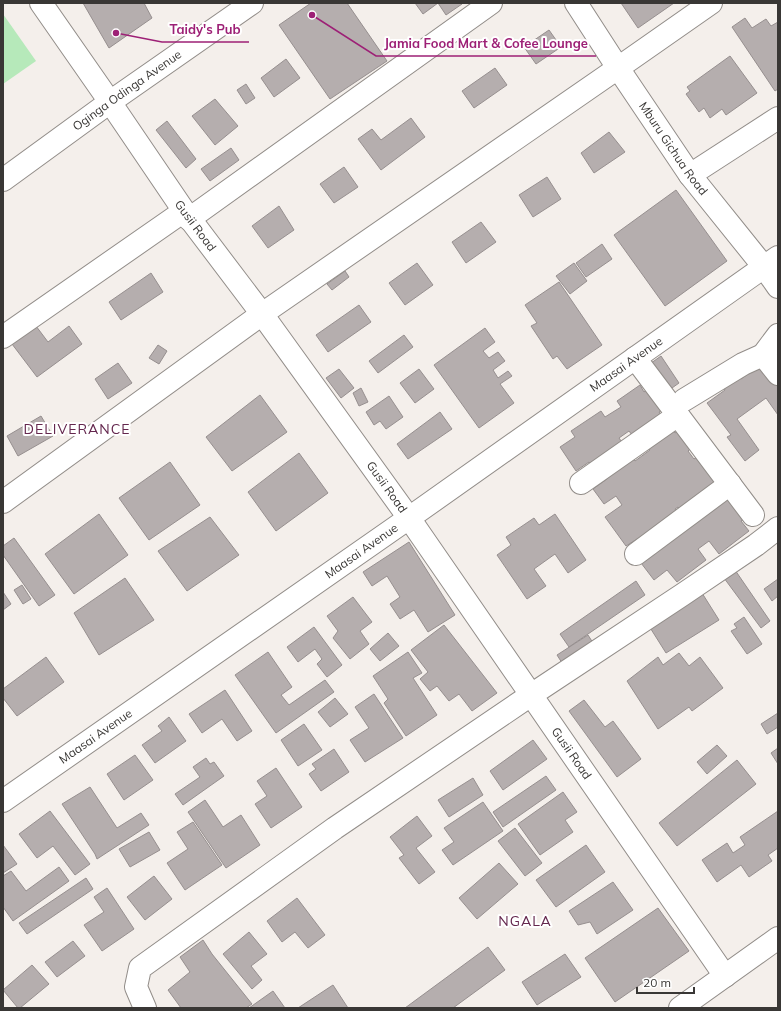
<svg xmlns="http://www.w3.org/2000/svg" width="781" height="1011" viewBox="0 0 781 1011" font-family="Mulish,sans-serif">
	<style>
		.green { fill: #b6e9ba }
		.building { fill: #b5aeae; stroke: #968f8f }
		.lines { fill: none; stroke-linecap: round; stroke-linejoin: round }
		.minor-casing { stroke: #928d89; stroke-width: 24 }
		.minor { stroke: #fff; stroke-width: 22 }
		.labels { text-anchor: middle; stroke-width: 4; stroke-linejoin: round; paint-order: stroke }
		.street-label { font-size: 12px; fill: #393735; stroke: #fff }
		.quarter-label { font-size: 14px; letter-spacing: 1px; fill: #64274e; stroke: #fff }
		.leader { fill: none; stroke: #9d2076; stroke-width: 1.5 }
		.callout-dot { fill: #9d2076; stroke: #fff; stroke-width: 1.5 }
		.callout-label { font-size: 13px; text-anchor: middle; font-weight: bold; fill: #9d2076; stroke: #fff; stroke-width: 4; stroke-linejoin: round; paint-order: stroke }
	</style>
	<rect width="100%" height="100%" fill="#f4efeb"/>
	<path class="green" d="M3,14L36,61L3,84Z"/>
	<g class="building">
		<path d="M83,3H144L152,18L109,48Z"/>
		<path d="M311,3H347L387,61L330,99L279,25Z"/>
		<path d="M415,3H461L462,4L446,15L438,3L423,14Z"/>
		<path d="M621,3H674L638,28Z"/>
		<path d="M745,18L752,28L766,19L771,26L778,22V89L775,91L732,27Z"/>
		<path d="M549,30L561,47L536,64L524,47Z"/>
		<path d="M730,56L757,93L726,115L722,109L710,118L704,108L699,112L686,94L690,91L687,87Z"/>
		<path d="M286,59L300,78L274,97L261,78Z"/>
		<path d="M495,68L507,85L474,108L462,91Z"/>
		<path d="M246,84L255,98L246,104L237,90Z"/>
		<path d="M215,99L238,126L215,145L192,116Z"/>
		<path d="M411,118L425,137L381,170L358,139L372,129L381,140Z"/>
		<path d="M167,121L196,159L186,168L156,130Z"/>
		<path d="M609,132L625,152L594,173L581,153Z"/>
		<path d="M231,148L239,160L210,181L201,169Z"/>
		<path d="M344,167L358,187L334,203L320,184Z"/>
		<path d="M547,177L561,199L533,217L519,195Z"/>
		<path d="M676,190L727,261L665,306L614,235Z"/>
		<path d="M279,206L294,230L268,248L252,226Z"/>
		<path d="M481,222L496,242L466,263L452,242Z"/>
		<path d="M602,244L612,259L586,277L576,263Z"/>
		<path d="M417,263L433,285L405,305L389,283Z"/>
		<path d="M574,263L587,281L570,294L556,276Z"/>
		<path d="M345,271L349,277L332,290L327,284Z"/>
		<path d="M151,273L163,292L121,320L109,302Z"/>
		<path d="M559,282L602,345L567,369L557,356L553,359L531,326L537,323L525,305Z"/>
		<path d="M359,305L371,322L328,352L316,335Z"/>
		<path d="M36,326L48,342L69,326L82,344L37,377L12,344Z"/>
		<path d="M485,328L495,342L483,351L489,358L498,352L505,361L493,370L498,378L508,371L512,376L500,384L514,403L479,428L434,365Z"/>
		<path d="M404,335L413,347L378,373L369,361Z"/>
		<path d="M158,345L167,351L159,364L149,358Z"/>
		<path d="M661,356L679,383L665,393L647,366Z"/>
		<path d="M118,363L132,383L108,399L95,379Z"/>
		<path d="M762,364L778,387V415L766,398L737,419L759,450L745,461L727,437L731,435L707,403L725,390L720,381L735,371L741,379Z"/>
		<path d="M339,369L354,388L341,398L326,378Z"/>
		<path d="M419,369L434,389L415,403L400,383Z"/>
		<path d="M640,385L644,392L653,385L668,407L659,412L664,419L635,439L629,431L619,438L626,448L594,469L589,462L576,471L560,447L575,437L571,431L601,411L605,417L621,407L617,401Z"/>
		<path d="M361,388L368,402L359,406L353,393Z"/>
		<path d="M260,395L287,432L232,471L206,437Z"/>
		<path d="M389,396L403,417L386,429L380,421L374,425L366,412Z"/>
		<path d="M440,412L452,429L408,459L397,444Z"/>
		<path d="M41,416L53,436L18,456L7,436Z"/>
		<path d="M671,427L675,433L683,428L695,445L688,451L694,459L704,452L720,489L684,514L678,507L675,509L682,519L642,547L637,539L626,546L605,517L622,505L616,496L604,504L593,489L607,479L604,474L631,455L635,461L650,450L646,445Z"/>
		<path d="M299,453L328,493L276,531L248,492Z"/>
		<path d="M170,462L200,505L149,540L119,498Z"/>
		<path d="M731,489L751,514L741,521L749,531L719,554L709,541L698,549L706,560L677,582L667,570L654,580L638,559Z"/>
		<path d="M99,514L128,555L74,594L45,554Z"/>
		<path d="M555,514L586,560L568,573L555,554L534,569L546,586L527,599L497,555L511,545L506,537L534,518L539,525Z"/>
		<path d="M210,517L239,555L187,591L158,551Z"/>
		<path d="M14,538L55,595L39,606L3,555V546Z"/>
		<path d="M409,542L455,615L428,632L414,610L400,619L390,604L400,597L387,576L372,586L363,572Z"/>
		<path d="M735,570L770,621L761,628L724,578Z"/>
		<path d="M125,578L154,620L99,655L74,613Z"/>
		<path d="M778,579V596L772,601L764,589Z"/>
		<path d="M636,581L645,595L569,647L560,634Z"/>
		<path d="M22,585L31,599L23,604L14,590Z"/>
		<path d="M3,592L11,604L3,610Z"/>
		<path d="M702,593L719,620L666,653L649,626Z"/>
		<path d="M353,597L372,622L360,631L369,644L350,659L333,638L338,631L327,616Z"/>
		<path d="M744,617L762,644L747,654L731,631L737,628L734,624Z"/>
		<path d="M444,625L497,693L472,711L459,694L449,701L437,686L430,691L420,679L428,672L411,650Z"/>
		<path d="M314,627L342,665L327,677L317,664L322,659L315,649L298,662L287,647Z"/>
		<path d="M388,633L399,646L380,661L370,649Z"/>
		<path d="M588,635L595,646L564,666L557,655Z"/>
		<path d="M268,652L292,687L281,695L289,705L325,680L334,692L276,733L235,675Z"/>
		<path d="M408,652L422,673L413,678L437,715L406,736L384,703L388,699L373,676Z"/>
		<path d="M679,653L689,666L700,657L723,688L692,711L689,707L658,729L627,681L658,657L663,665Z"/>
		<path d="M46,657L64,682L17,716L3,698V689Z"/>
		<path d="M225,690L252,731L237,741L222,719L202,733L189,714Z"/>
		<path d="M374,694L403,738L365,762L350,740L369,728L355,707Z"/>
		<path d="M335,698L348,714L330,727L318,712Z"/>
		<path d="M584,700L605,727L613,721L641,759L617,777L569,711Z"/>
		<path d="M778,713V727L767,734L761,724Z"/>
		<path d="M169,717L186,741L155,763L142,745L162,731L158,726Z"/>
		<path d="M304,724L322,750L298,766L281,740Z"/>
		<path d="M533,740L547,759L503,790L490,771Z"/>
		<path d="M717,745L727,756L707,774L697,762Z"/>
		<path d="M778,748V764L771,753Z"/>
		<path d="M334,749L349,772L321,791L309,774L316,769L312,764Z"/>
		<path d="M135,755L153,780L124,800L107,774Z"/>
		<path d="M206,758L210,764L214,762L224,776L183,805L175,794L200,777L193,767Z"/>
		<path d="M737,760L756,784L677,846L659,823Z"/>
		<path d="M276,768L302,807L271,828L255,804L267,796L257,781Z"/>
		<path d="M546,776L556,790L503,827L493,812Z"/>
		<path d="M473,778L483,795L449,817L438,800Z"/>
		<path d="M90,787L117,828L141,813L149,825L97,859L95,854L62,804Z"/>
		<path d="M563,792L577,812L565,820L573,832L540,855L518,824Z"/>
		<path d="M205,800L223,827L241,815L260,845L226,868L188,812Z"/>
		<path d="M483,802L503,831L453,865L442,850L454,842L444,828Z"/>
		<path d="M50,811L90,864L75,875L53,846L37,858L19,834Z"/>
		<path d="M778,811V848L768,855L772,861L749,877L741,865L717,882L702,860L727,843L733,853L745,845L740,837Z"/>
		<path d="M417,816L432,836L416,848L435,872L419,884L399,858L404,855L390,837Z"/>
		<path d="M193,822L222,865L185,890L167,863L188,849L177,832Z"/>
		<path d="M515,828L542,863L525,876L498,841Z"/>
		<path d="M149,832L160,850L130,867L119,849Z"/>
		<path d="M3,845L17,864L3,873Z"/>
		<path d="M586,845L605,872L556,907L536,880Z"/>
		<path d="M499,863L518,884L477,919L459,898Z"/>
		<path d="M59,867L69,881L13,921L3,907V876L11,871L26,891Z"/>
		<path d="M154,876L172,899L145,920L127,897Z"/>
		<path d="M86,878L93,889L27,934L19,923Z"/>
		<path d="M613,882L633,910L597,934L590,922L578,925L569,911Z"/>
		<path d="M107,888L134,929L102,951L84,925L104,912L94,897Z"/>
		<path d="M297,898L325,935L308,948L295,932L282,942L267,921Z"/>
		<path d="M658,908L689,951L615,1002L585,958Z"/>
		<path d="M249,932L267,954L251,966L262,980L252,989L223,954Z"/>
		<path d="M203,940L212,954L252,1004L246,1008H181L168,990L190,972L180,957Z"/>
		<path d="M73,941L85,956L57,977L45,962Z"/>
		<path d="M488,947L505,970L453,1008H405Z"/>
		<path d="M565,954L581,977L537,1005L522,982Z"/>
		<path d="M32,965L49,984L20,1008H18L3,990Z"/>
		<path d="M333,985L348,1008H298Z"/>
		<path d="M273,991L285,1008H249Z"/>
	</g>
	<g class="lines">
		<defs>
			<g id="minor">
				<path id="s1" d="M41,3L110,102L184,211L262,314L409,518L725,976"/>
				<path id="s2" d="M576,3L618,68L690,175L764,267L778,287"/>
				<path d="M690,175L778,118"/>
				<path id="s3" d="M3,180L110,102L252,3"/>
				<path d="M189,219L491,3"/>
				<path d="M3,337L184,211"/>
				<path d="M763,355L778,374"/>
				<path d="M635,358L753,515"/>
				<path d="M684,400L743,364L763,355L778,335"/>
				<path d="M581,483L678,415"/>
				<path d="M3,502L262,314L618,68L711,3"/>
				<path d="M636,554L730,484"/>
				<path id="s4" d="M3,801L409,518L778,257"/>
				<path d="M145,1008L136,987L140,968L335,828L531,695L682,595L756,545L778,528"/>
				<path d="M680,1008L778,938"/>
			</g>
		</defs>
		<use href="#minor" class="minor-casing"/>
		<use href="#minor" class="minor"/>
	</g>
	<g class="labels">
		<g class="street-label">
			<text dy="4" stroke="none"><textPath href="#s3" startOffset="153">Oginga Odinga Avenue</textPath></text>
			<text dy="4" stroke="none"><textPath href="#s2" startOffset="175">Mburu Gichua Road</textPath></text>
			<text dy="4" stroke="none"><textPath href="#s1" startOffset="271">Gusii Road</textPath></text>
			<text dy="4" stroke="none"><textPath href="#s4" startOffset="761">Maasai Avenue</textPath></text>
			<text dy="4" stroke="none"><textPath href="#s1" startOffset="595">Gusii Road</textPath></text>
			<text dy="4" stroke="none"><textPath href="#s4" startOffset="437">Maasai Avenue</textPath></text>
			<text dy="4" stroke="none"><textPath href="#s4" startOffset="113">Maasai Avenue</textPath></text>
			<text dy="4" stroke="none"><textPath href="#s1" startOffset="919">Gusii Road</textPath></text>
		</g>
		<g class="quarter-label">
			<text x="77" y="434">DELIVERANCE</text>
			<text x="525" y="926">NGALA</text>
		</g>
	</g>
	<path class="leader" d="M116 33L162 42H249M312 15L376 56H596"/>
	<g class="callout-dot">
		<circle cx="116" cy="33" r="4"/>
		<circle cx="312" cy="15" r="4"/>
	</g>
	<g class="callout-label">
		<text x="205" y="34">Taidy's Pub</text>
		<text x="486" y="48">Jamia Food Mart &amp; Cofee Lounge</text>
	</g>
	<rect width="781" height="1011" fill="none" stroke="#393735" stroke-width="8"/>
	<path d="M637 987v6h57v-6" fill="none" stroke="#393735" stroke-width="2"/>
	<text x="643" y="987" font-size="12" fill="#393735" stroke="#ffffff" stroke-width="3" paint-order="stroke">20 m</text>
</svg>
